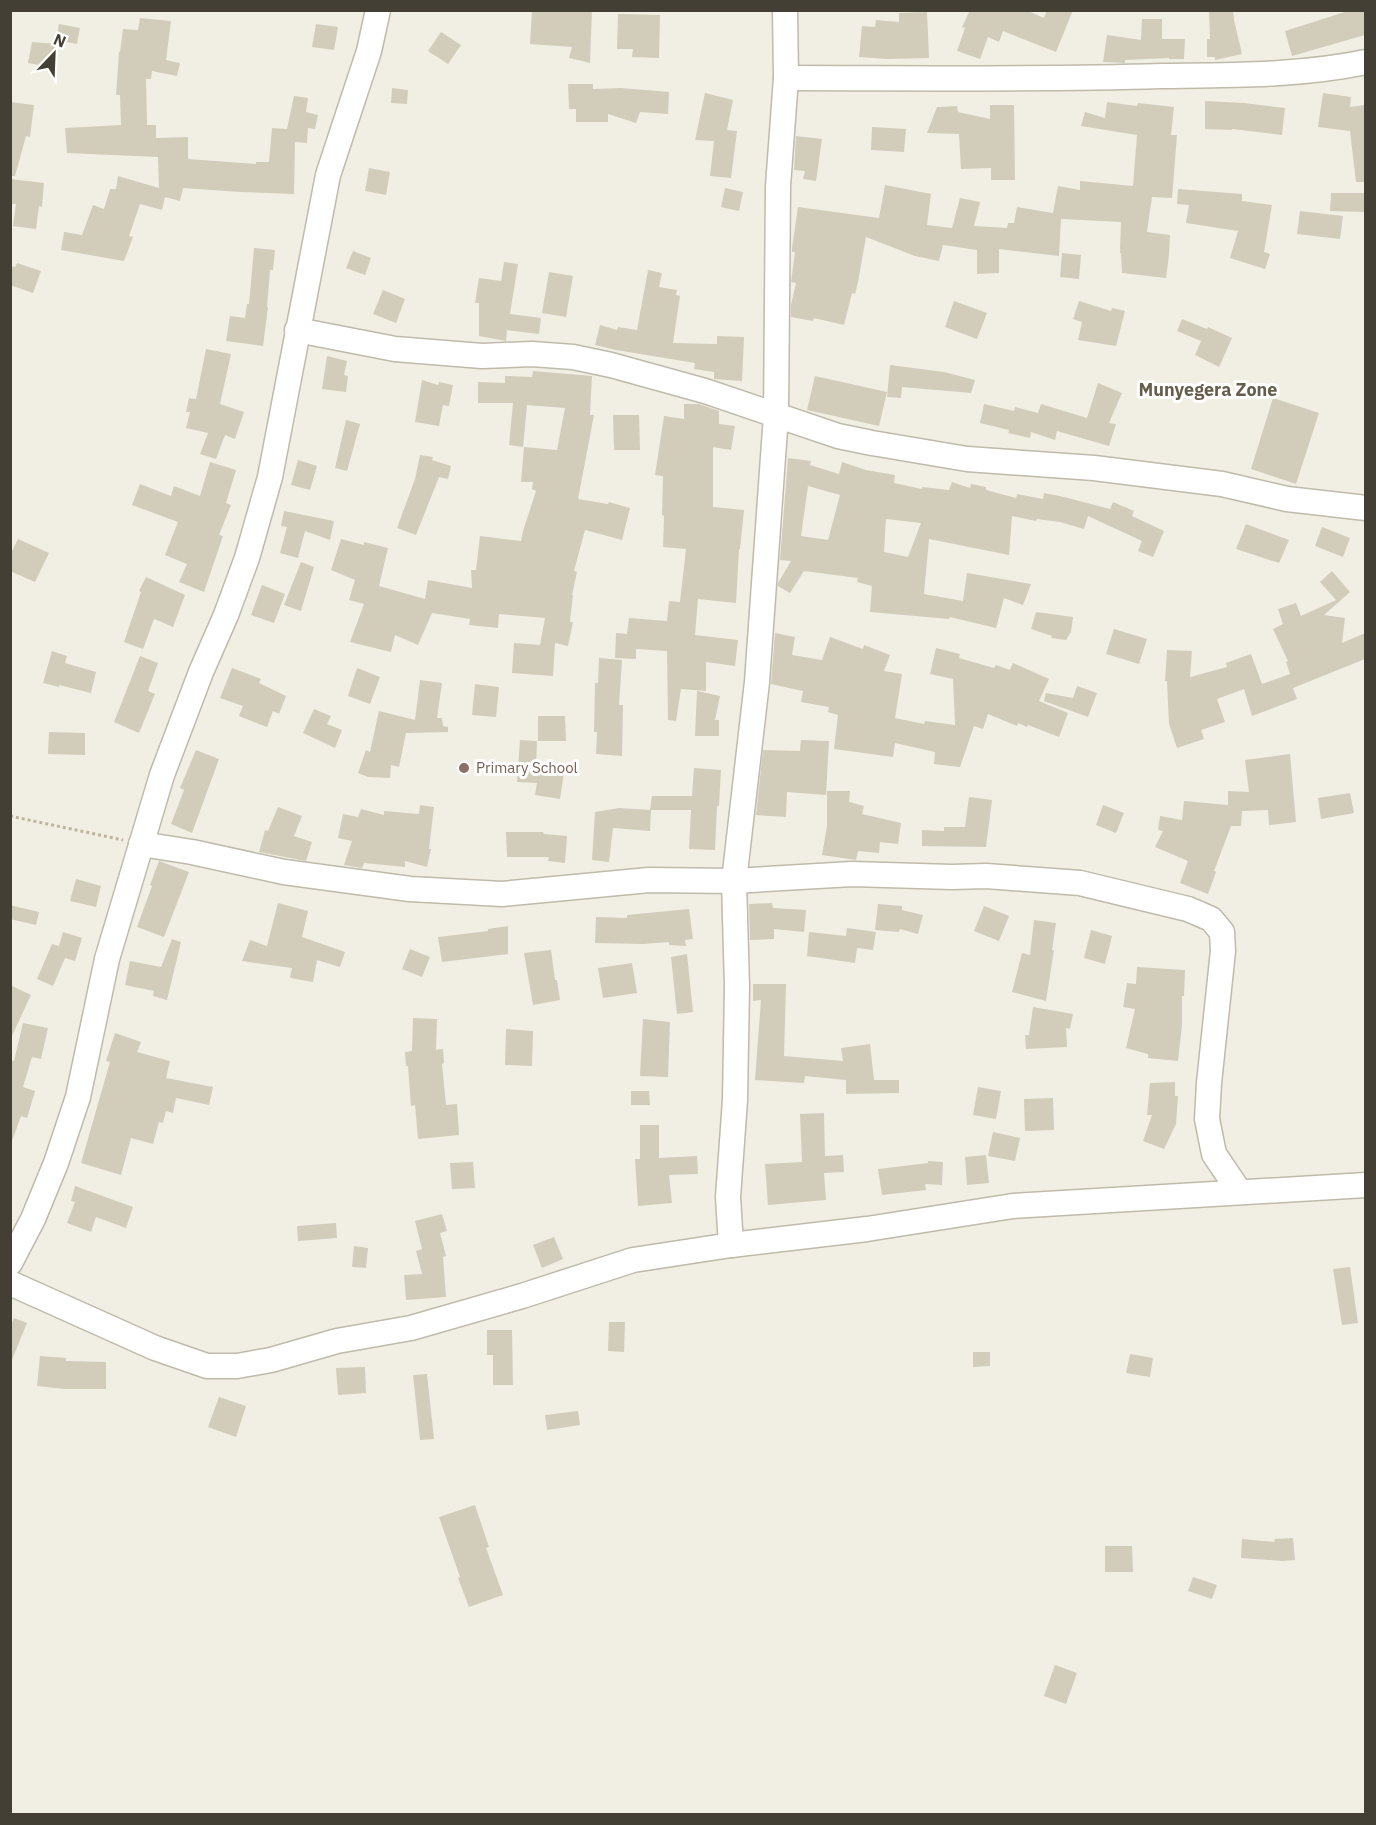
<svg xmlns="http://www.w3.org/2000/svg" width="1376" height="1825" viewBox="0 0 1376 1825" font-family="'IBM Plex Sans',sans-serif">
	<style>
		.building { fill: #d2ccba; fill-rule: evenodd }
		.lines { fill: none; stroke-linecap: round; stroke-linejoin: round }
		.minor-casing { stroke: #bfbaaa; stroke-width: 27 }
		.path { stroke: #bdb599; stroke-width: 3; stroke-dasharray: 3 3; stroke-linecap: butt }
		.minor { stroke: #fff; stroke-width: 24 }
		.education-dot { fill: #8d6e63; stroke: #fff; stroke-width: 2 }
		.labels { text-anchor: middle; stroke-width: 6; stroke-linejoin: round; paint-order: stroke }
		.education-label { font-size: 15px; fill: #785e54; stroke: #fff; text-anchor: start }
		.quarter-label { font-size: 18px; font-weight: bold; fill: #655e4c; stroke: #fff }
	</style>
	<rect width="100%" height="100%" fill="#f1efe4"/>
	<g class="building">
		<path d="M532,10H592L590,63L569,58L572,47L530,44Z"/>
		<path d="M970,10H1026L1044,18L1047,10H1073L1056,52L1003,31L999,42L988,37L980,59L957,51L965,28L962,27Z"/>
		<path d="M1233,10L1234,20L1242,54L1215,60V57H1207V39H1210L1209,11Z"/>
		<path d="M1351,10H1365V35L1292,56L1285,31Z"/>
		<path d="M927,12L929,58L886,59L859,57L862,26L875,27L876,20L899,22V13Z"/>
		<path d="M618,14L660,15L659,58L632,57L633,49H617Z"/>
		<path d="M140,18L171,21L166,60L180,63L177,76L152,71L151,79H146L147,125H156V138L188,137V159L256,164V162H269L272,128L287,129L294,96L308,98L306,112L318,115L315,129L308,128L307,143L295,142L294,194L240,192L183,188L180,201L165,197L162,210L140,204L129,236L133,237L124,261L61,250L64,232L82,235L93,205L104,209L110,189H116L118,176L159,188L158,157L67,153L65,128L121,125L120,95H116L119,52H120L123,29L138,30Z"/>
		<path d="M1142,19H1162V39H1185L1184,59H1169V58L1125,60V63L1103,62L1107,35L1141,40Z"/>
		<path d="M59,24L80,28L77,44L56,40Z"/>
		<path d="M316,24L338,27L334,50L312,47Z"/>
		<path d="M441,32L461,45L448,64L428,51Z"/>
		<path d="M32,42L59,44L55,68L28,63Z"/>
		<path d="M568,84H593V89L621,88L669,92L668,114L640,112L636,123L608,114V122H576V109H569Z"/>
		<path d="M392,88L408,90L407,104L391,103Z"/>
		<path d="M705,93L733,100L727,130L737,131L731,178L710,176L714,141L695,140Z"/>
		<path d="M1323,93L1351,97L1350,107L1365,105V182H1356L1350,131L1318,127Z"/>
		<path d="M1205,101L1244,103L1285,108L1282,135L1232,129V130L1205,129Z"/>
		<path d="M10,102L34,105L30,137L26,136L15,176H10Z"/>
		<path d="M1107,102L1137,106L1138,103L1174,107L1171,135H1177L1172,198L1152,197L1147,232L1170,235L1169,255L1166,278L1122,273L1121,253H1120L1121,222L1061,219L1059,256L999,249V273L977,274V250L943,245L939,261L915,256L866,237L858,282L855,294L852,293L844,325L814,318L813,321L791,317V305L796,283L791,282L795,252H792V248L798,207L879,218L885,185L931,194L927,225L952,228L960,198L980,202L974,226L1007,228L1008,223H1014L1017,207L1053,213L1058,186L1080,190V181L1133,186L1137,135L1081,126L1085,112L1105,118Z"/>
		<path d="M990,105H1014L1015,180H991V168L961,169L959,134L927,133L937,107L957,106L958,112L990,119Z"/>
		<path d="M872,127L906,129L904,152L871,150Z"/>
		<path d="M796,136L822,139L816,181L803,179L805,171L794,170Z"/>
		<path d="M369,168L390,172L386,195L365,191Z"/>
		<path d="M10,179L44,183L42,207L39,206L36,229L13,226L16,204H10Z"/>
		<path d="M725,188L743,192L739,211L721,207Z"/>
		<path d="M1178,189L1242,194V201L1272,205L1264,252L1270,254L1265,269L1230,258L1238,231L1186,223L1189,205L1177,204Z"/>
		<path d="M1331,193H1365V212L1330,211Z"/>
		<path d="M1300,211L1343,216L1340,239L1297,234Z"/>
		<path d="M254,248L275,250L273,270H270L267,307H268L263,346L226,341L230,316L245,318L247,304H249Z"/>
		<path d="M353,251L371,258L365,275L346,268Z"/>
		<path d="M1062,253L1081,255L1079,279L1060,277Z"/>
		<path d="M504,262L518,264L510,314L541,318L539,334L507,330L506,341L479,336V303H475L479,278L501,281Z"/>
		<path d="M17,263L41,271L33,293L10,285V266L15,267Z"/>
		<path d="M648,270L662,273L659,287L677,290L676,295L680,296L673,343L717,344V336L744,337L742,381L714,379V372L694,369L695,363L616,350L595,345L600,325L617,330L618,327L637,330Z"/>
		<path d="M549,272L573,276L566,317L542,313Z"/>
		<path d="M383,290L405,299L396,323L373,314Z"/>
		<path d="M954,301L987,313L977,339L945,327Z"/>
		<path d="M1079,301L1111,311L1112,308L1125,311L1116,346L1078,340L1082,322L1073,319Z"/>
		<path d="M1182,319L1207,329L1208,327L1232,338L1219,367L1195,355L1201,341L1177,331Z"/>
		<path d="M206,349L231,354L220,404L244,412L235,439L225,435L216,459L200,454L208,433L186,428L190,412H186L189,398L196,399Z"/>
		<path d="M327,356L347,361L344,375L348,376L346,392L322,389Z"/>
		<path d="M890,365L944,372L975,380L971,393L902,387L901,398L887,397Z"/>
		<path d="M533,371L592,376L590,415H594L578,499L608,504L609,502L630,508L622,540L585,530L574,571L577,572L572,595H573L570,622H573L568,646L555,643L553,676L512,673L514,643L540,645L545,618L499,614L498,628L469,625L470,619L432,613L418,645L395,635L391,652L350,642L364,604L349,600L355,580L331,570L341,539L364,545V542L388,548L379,586L425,599L428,580L472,588L471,570H476L480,536L521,541L523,531L536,491L532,489L533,482H521L524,447L557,450L565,408L527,405L523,447L509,445L513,403H478V382L505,383V376L532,377Z"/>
		<path d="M815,376L887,392L879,426L807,410Z"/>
		<path d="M422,380L438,385L439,382L453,385L449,406L443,405L439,426L415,422Z"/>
		<path d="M1098,383L1122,393L1109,423L1116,424L1109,446L1057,431L1055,440L1031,432L1030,438L1008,433L1009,430L980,423L984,404L1014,411L1015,407L1038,413L1041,404L1087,418Z"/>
		<path d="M1273,398L1319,413L1296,484L1251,469Z"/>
		<path d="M684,404H699L719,411V424L735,426L731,450L713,447V507L744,510L740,549H739L736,603L698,599L695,635L738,640L735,666L706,662V691L681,689L676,721L668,720L667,651L636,649V659L615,658L616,633L627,634L629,618L667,621L669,601L680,602L686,549L663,547L664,516L662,515L663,476L655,475L664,416L684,419Z"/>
		<path d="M613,415H639L640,450H614Z"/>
		<path d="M346,420L360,424L347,471L335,468Z"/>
		<path d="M420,455L433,457L432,460L451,466L448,479L439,477L416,535L397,528L415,479Z"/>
		<path d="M788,458L811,461L810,465L839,474L842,462L866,470L895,475L894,483L922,489V487L949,490L952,482L970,488L971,484L986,487V490L1016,498L1017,494L1043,499L1044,493L1064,497L1110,509L1113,502L1134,511L1132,516L1164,531L1153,557L1138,551L1142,541L1088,516L1084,529L1060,522L1037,519L1036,521L1012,516L1009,555L929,539L924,594L963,601L967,573L1031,584L1023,605L1004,598L996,628L950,617L949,619L870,612L872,586L857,582L858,578L804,571L790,593L778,586V583L791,561L780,560ZM808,486L840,495L828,540L801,536ZM886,519L921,523L908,557L884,552Z"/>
		<path d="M298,460L317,466L310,490L291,485Z"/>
		<path d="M210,462L236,470L226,503L231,505L219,535L223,536L204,592L179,582L187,564L165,555L178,522L132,505L140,484L171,496L174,486L200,496Z"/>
		<path d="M284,511L334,521L330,540L305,531L298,558L280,553L287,527L281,526Z"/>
		<path d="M1246,524L1289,540L1279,563L1236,549Z"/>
		<path d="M1322,527L1350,538L1343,557L1315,546Z"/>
		<path d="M18,539L49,553L35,582L10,571V555Z"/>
		<path d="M301,562L314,567L301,611L284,605Z"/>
		<path d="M1332,571L1350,592L1324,615L1345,618L1342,643L1365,633V659L1293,688L1297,699L1252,716L1244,689L1217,699L1225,722L1201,730L1204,739L1177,748L1169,724L1167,681H1165L1167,650L1192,651L1190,677L1227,667L1226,663L1251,654L1262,684L1290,674L1286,662L1288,661L1273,629L1283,624L1278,609L1296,603L1301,616L1336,600L1320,582Z"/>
		<path d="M146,577L185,595L173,627L154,619L143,649L124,642L141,592L139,591Z"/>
		<path d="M262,585L285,594L274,623L251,615Z"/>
		<path d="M1036,612L1073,617L1071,632L1066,640L1051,638L1052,636L1031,629Z"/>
		<path d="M1114,629L1147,639L1139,664L1106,654Z"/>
		<path d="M775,633L795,637L792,655L822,660L830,637L863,649L864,645L890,655L884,671L902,674L895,718L924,724L925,721L955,725L953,679L930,674L936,648L960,654L959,658L994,668L996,665L1010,670L1013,663L1049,679L1039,701L1068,713L1059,737L1028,725L1027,727L1018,723L1017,726L988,714L983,729L974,726L960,767L934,764L935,752L895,743L893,757L834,749L838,715L828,712L829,707L801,702L803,691L771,684Z"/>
		<path d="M52,651L67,656L65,663L96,672L91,693L59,685V687L43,683Z"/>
		<path d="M140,656L158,663L148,691L155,694L139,733L114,722Z"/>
		<path d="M599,658L622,660L619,705H623L622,756L596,754L597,732H594L595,683H598Z"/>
		<path d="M232,668L261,679L259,683L286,696L279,714L273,711L267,727L239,716L243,706L220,698Z"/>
		<path d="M357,668L380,677L370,704L348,696Z"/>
		<path d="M420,680L442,683L437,718H442L443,726L448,727V732L406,733L399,767L391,765L390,778L368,777L358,773L366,750L370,752L379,711L415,720Z"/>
		<path d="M475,684L499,687L496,717L472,715Z"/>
		<path d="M1077,686L1097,693L1088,717L1044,701L1046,693L1073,698Z"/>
		<path d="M697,691L720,696L715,720H719V736H695Z"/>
		<path d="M314,709L331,716L327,724L342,730L335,748L303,733Z"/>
		<path d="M538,716H565L566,741H538Z"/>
		<path d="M49,732L85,733V755L48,754Z"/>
		<path d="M520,740L537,741L536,768L564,772L560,799L535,795L537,783L517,782Z"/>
		<path d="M801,740L829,741L826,795L787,792L786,817L756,815L763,750L800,751Z"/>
		<path d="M196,750L219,759L192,833L171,824L184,790L180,788Z"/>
		<path d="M1290,754L1296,822L1269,825L1268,810L1242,811L1241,826H1231L1214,871L1216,872L1208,894L1180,883L1188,861L1155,847L1163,831L1158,830L1160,816L1182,820L1184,801L1228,805V791L1249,792L1245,760Z"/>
		<path d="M694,768L721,770L719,806H717L715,850L689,849L691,810H650L652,796H692Z"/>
		<path d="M827,791H850L849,802L864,806L862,814L901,823L898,844L880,842L879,853L858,851L856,860L822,855L827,826Z"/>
		<path d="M1350,793L1354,813L1321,819L1318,798Z"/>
		<path d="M969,797L992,800L986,847L922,846V830L944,831V827H965Z"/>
		<path d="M420,805L434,807L429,849H431L427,867L405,861V867L364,863L362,868L344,865L352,841L338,838L343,814L358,817L361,809L384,815V811L419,814Z"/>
		<path d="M1103,805L1124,813L1116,833L1096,825Z"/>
		<path d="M278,807L302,816L294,836L312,842L306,861L259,852L265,830L268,831Z"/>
		<path d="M619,808L651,810L650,831L613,828L609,862L592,860L595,812Z"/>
		<path d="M506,832H543L544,834L567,836L565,863L548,861L549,857H507Z"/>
		<path d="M159,861L189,872L164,937L137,927L152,886L150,885Z"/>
		<path d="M76,879L101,886L96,907L70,901Z"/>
		<path d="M278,903L308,911L302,937L345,952L340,967L317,960L313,982L290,978L292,968L242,961L250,940L267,946Z"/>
		<path d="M772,903L773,908L806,910L804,932L774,929V939L750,940L749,904Z"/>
		<path d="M878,904L902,906V910L923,915L918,934L900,929L899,932L875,930Z"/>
		<path d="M10,905L39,912L36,925L10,919Z"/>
		<path d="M984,906L1009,916L999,941L974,931Z"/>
		<path d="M689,909L693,939L685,940L686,946L669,945V942L643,944L595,943L596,917L627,918V915Z"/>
		<path d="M1034,920L1056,923L1052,950H1054L1046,1001L1012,992L1022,953L1030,955Z"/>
		<path d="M508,926V954L442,962L438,937L488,931V929Z"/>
		<path d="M847,928L876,932L873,950L857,948L855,963L807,956L809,932L846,936Z"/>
		<path d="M1091,930L1112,936L1105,964L1084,958Z"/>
		<path d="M63,932L82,938L75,961L65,958L53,986L37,979L52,944L59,946Z"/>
		<path d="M172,939L181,942L167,1000L153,996L154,991L125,985L130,961L161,967Z"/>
		<path d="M410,949L430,957L422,977L402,969Z"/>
		<path d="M551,950L555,980H557L560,1000L533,1005L524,953Z"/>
		<path d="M687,954L693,1012L677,1014L671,957Z"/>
		<path d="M632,963L637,993L603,998L598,968Z"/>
		<path d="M1137,967L1185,970L1184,996H1182V1025L1178,1061L1148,1058V1054L1126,1048L1135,1009L1123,1007L1127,983L1136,984Z"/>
		<path d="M753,984H786L784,1056L843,1061L841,1048L870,1044L874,1080H899V1093L846,1094V1080L805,1076L804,1083L755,1080L761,1000L753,1001Z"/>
		<path d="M10,985L31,995L10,1040Z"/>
		<path d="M1033,1007L1073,1014L1070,1029L1066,1028L1067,1047L1026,1049L1025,1035H1029Z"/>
		<path d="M413,1018L437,1019L436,1050L443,1049L444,1063L442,1064L446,1105L457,1104L459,1135L418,1139L415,1105L411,1106L408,1066H406L405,1052L412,1051Z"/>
		<path d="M643,1019L670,1022L668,1077L640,1076Z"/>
		<path d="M23,1023L48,1028L41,1059L32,1057L23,1087L35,1091L27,1118L21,1116L12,1141H10V1060L14,1061Z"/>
		<path d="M506,1029L533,1031L532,1066L505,1065Z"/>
		<path d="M115,1033L141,1042L137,1052L170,1061L166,1078L213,1087L209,1105L176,1098L173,1113L166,1111L163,1123L159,1122L153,1144L131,1138L121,1175L81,1163L110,1062L106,1061Z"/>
		<path d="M1175,1082V1096H1178L1176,1124L1164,1149L1143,1141L1152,1115H1147L1150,1083Z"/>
		<path d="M978,1087L1001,1091L996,1119L973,1115Z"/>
		<path d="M631,1091H649L650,1105H631Z"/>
		<path d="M1053,1098L1054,1130L1025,1131L1024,1099Z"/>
		<path d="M824,1113L825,1156L843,1155L844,1172L824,1173L826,1200L768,1205L765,1164L802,1162L800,1114Z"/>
		<path d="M640,1125H659V1158L697,1156L698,1174L669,1175L672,1203L638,1206L635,1159H640Z"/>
		<path d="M993,1132L1020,1138L1015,1161L988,1156Z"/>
		<path d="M986,1155L989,1183L967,1185L965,1157Z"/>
		<path d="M928,1161L943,1162L942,1185L925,1184L926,1190L882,1195L878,1169L928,1163Z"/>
		<path d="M473,1162L475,1188L452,1189L450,1163Z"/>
		<path d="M75,1186L133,1207L126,1228L96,1217L91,1232L67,1223L75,1202L71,1201Z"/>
		<path d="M442,1214L447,1231L440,1233L446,1256L443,1257L446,1297L406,1300L404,1275L422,1274L416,1251L422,1249L415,1221Z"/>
		<path d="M336,1223L337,1238L298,1241L297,1226Z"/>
		<path d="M554,1237L563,1259L542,1268L533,1245Z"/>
		<path d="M354,1246L368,1248L366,1268L352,1267Z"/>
		<path d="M1350,1267L1358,1323L1342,1325L1333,1269Z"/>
		<path d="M14,1318L27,1323L11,1362L10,1327Z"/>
		<path d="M609,1322H625L624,1352L608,1351Z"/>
		<path d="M487,1330H512L513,1385H493V1355H487Z"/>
		<path d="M973,1352H990V1366L973,1367Z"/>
		<path d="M1130,1354L1153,1358L1150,1377L1126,1373Z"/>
		<path d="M40,1356L66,1358V1361L106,1362V1389H64L37,1386Z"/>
		<path d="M365,1367L366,1393L338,1395L336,1368Z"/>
		<path d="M427,1374L434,1439L420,1440L413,1375Z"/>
		<path d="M219,1397L246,1406L236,1437L208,1427Z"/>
		<path d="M578,1411L580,1425L547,1430L545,1415Z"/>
		<path d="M475,1505L489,1547L486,1548L503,1595L469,1607L458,1578L460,1577L439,1517Z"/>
		<path d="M1293,1538L1295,1560L1282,1561L1241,1558L1242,1539L1275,1542L1274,1539Z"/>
		<path d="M1105,1546H1132L1133,1572H1105Z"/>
		<path d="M1193,1577L1217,1585L1212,1599L1188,1591Z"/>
		<path d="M1055,1665L1077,1673L1066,1704L1044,1696Z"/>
	</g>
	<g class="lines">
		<defs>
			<g id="minor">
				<path d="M786,78C911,78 1036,80 1161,76C1229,75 1299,76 1366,62"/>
				<path d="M297,330L395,349L482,356L532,354L573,357L611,365L705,391L838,436L872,443L967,459L1094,468L1222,484L1287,499L1366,508"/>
				<path d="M141,844L192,852L284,872L410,889L502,894L649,880L734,881L852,874L952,877L986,876L1080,883L1188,909L1211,919L1222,932L1223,951L1209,1083L1207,1119L1214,1154L1239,1191"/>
				<path d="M731,1245L728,1197L735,1100L737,987L734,881L757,682L776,415L778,186L786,78L785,10"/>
				<path d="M10,1263L33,1219L56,1163L78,1097L107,959L162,775L201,672L226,615L247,558L270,477L328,175L369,51L378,10"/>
				<path d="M10,1283L155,1348L207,1366H237L271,1360L337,1341L411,1328L522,1296L633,1260L731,1245L867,1229L1013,1206L1366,1185"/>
			</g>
		</defs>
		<use href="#minor" class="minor-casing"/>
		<path class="path" d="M10,816L123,840"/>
		<use href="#minor" class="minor"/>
	</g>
	<circle class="education-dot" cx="464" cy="768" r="6"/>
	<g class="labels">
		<g class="education-label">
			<text x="476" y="773">Primary School</text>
		</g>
		<g class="quarter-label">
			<text x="1208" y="396">Munyegera Zone</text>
		</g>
	</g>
	<rect width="1376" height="1825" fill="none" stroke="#433f34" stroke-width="24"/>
	<g transform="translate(54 54) rotate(23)" stroke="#ffffff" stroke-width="4.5" paint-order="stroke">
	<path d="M0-4.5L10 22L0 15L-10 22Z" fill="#433f34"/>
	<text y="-9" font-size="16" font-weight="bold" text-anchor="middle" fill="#433f34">N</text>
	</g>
</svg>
